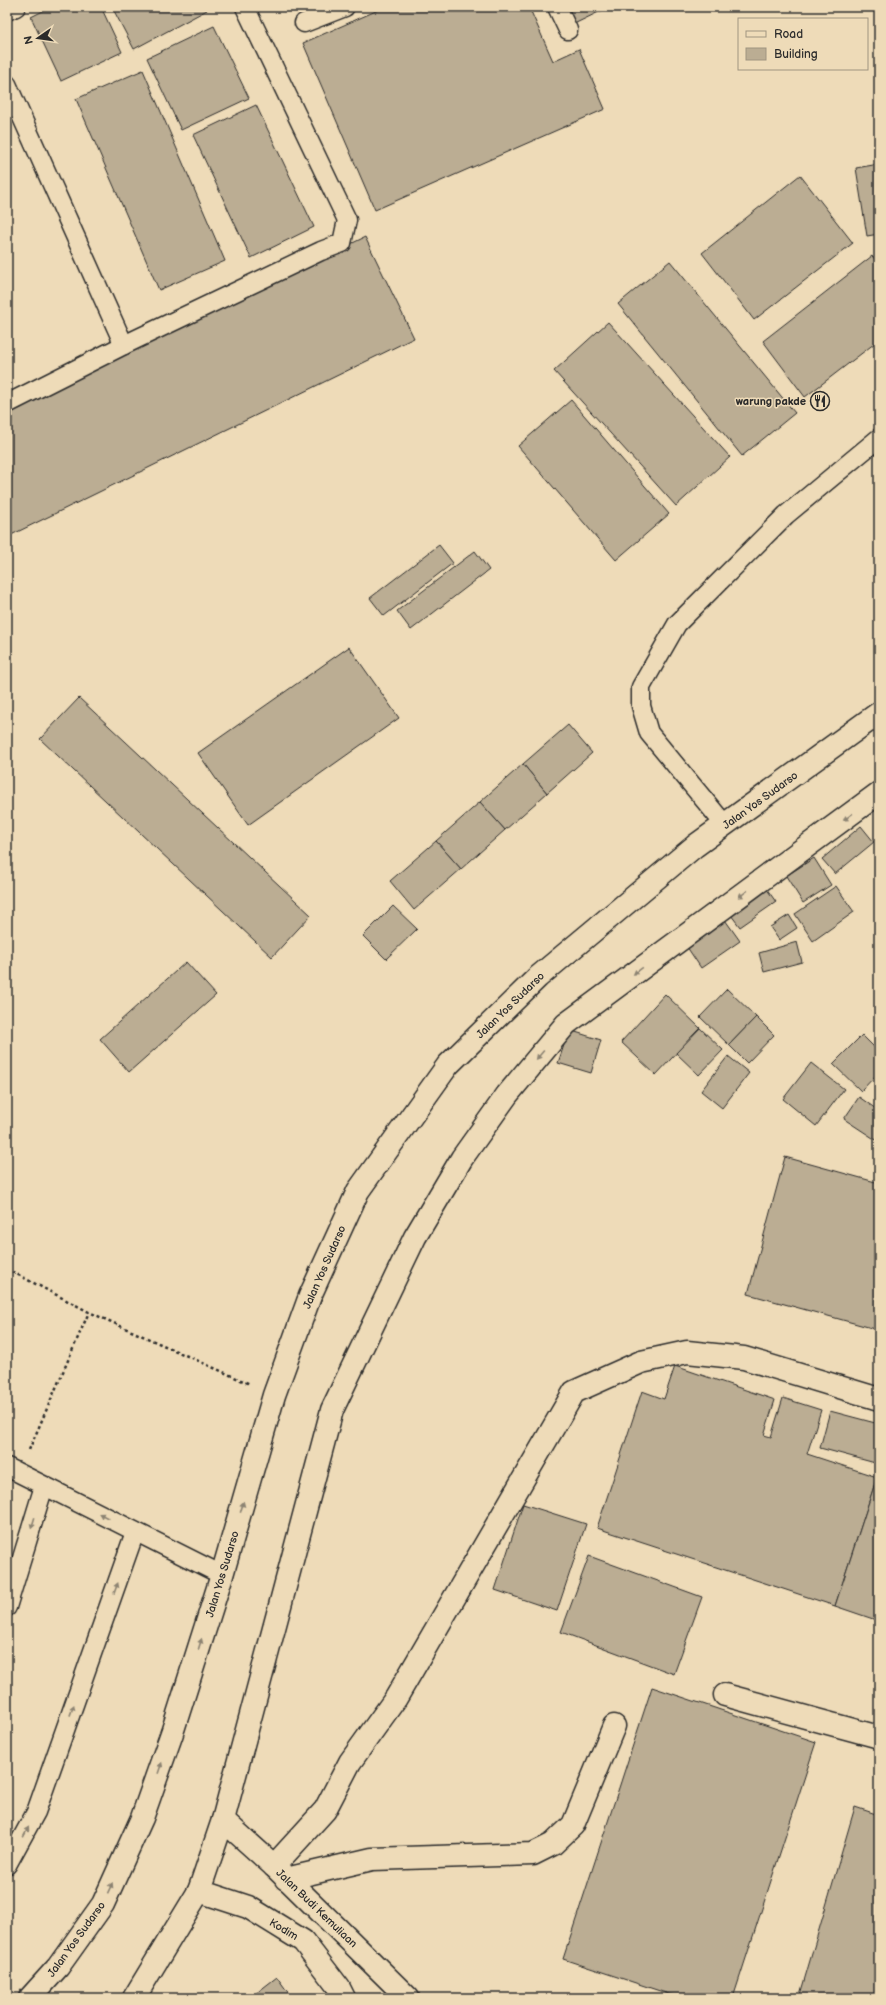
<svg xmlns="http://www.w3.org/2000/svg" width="886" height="2005" viewBox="0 0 886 2005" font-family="'Balsamiq Sans',sans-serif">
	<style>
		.building { fill: #bbad93; stroke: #2b2b2b }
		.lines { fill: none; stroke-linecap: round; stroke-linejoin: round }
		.lane-casing { stroke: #2b2b2b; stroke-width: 21 }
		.street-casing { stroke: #2b2b2b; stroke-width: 25 }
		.secondary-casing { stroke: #2b2b2b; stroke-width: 25 }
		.primary-casing { stroke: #2b2b2b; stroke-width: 25 }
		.path { stroke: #2b2b2b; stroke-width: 2.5; stroke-dasharray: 3 3; stroke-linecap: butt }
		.lane { stroke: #eedbb8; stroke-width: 18 }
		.street { stroke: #eedbb8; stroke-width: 22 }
		.secondary { stroke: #eedbb8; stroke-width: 22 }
		.primary { stroke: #eedbb8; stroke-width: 22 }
		.oneway { fill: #8c8372 }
		.labels { text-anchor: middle; stroke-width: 3; stroke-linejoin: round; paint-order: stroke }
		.poi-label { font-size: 11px; font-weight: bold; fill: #2b2b2b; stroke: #eedbb8; text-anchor: end }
		.street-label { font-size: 11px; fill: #2b2b2b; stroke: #eedbb8 }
	</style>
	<rect width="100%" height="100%" fill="#eedbb8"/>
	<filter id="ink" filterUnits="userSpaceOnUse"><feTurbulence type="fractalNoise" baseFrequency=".025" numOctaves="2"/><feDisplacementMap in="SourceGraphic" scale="8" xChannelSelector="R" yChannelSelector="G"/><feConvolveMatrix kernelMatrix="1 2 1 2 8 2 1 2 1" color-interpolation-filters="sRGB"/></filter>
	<g filter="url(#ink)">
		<g class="building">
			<path d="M51,7H101L122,52L61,81L31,17Z"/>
			<path d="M112,7H205L207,10L134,49Z"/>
			<path d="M385,7H529L553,61L579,49L605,109L375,210L303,43Z"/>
			<path d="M563,7H609L572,25Z"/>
			<path d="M214,26L249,98L181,130L147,58Z"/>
			<path d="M143,70L225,261L159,290L76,99Z"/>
			<path d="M256,105L314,227L251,258L193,135Z"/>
			<path d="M879,164V234L867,236L856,168Z"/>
			<path d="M800,175L853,243L754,320L702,253Z"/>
			<path d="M365,237L414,338L7,537V412Z"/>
			<path d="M872,256L879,264V340L805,397L763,341Z"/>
			<path d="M670,261L795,413L742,456L618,304Z"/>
			<path d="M608,322L730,457L676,506L554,371Z"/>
			<path d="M571,400L669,514L616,560L518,446Z"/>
			<path d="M439,545L453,563L384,616L370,598Z"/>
			<path d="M475,551L489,570L411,630L397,611Z"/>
			<path d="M349,647L399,718L248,825L198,753Z"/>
			<path d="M79,698L311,915L272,957L40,739Z"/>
			<path d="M568,725L592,753L547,793L523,764Z"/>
			<path d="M523,764L547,793L505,830L480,802Z"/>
			<path d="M480,802L505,830L461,869L436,841Z"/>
			<path d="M861,826L874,842L835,874L822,859Z"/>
			<path d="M436,841L461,869L414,910L390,881Z"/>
			<path d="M814,858L831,885L803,903L786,876Z"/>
			<path d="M764,885L776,902L740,927L728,911Z"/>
			<path d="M836,886L854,912L813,941L795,914Z"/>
			<path d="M393,906L417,929L386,959L363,936Z"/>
			<path d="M789,915L797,928L779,940L770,927Z"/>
			<path d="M723,917L740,941L701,968L685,944Z"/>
			<path d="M797,942L802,962L764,972L759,953Z"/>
			<path d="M186,962L216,995L129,1072L100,1039Z"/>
			<path d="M727,989L756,1017L729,1045L700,1017Z"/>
			<path d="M665,994L700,1028L656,1075L621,1042Z"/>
			<path d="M756,1017L774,1035L747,1063L729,1045Z"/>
			<path d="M700,1028L723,1050L699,1075L676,1053Z"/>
			<path d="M569,1030L601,1040L591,1073L558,1063Z"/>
			<path d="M862,1035L879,1052V1072L861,1091L833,1064Z"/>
			<path d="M728,1056L749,1073L722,1108L701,1091Z"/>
			<path d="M811,1063L844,1089L816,1126L783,1099Z"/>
			<path d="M859,1097L879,1111V1136L876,1140L844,1119Z"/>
			<path d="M785,1157L879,1183V1330L748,1294Z"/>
			<path d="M675,1366L775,1400L764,1435L771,1437L783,1398L821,1410L807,1454L877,1477L835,1606L597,1528L642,1391L664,1399Z"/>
			<path d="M830,1411L879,1424V1464L820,1448Z"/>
			<path d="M877,1477H879V1621L835,1606Z"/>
			<path d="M523,1504L586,1524L557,1611L495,1590Z"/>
			<path d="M589,1556L702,1597L674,1674L561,1632Z"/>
			<path d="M652,1687L816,1742L733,1998H681L563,1959Z"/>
			<path d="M855,1807L879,1815V1998H799Z"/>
			<path d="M277,1977L292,1998H250Z"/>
		</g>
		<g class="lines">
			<defs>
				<g id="lane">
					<path d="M557,7L568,30"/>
					<path d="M7,11L16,7"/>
					<path d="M304,23L345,7"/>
					<path d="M7,84L124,345"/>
					<path d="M7,404L124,345L321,251L342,243L347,220L245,7"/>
					<path d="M725,825L649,733L641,706V687L677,624L786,515L879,438"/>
					<path d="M7,1467L222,1575"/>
					<path d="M7,1607L44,1486"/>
					<path d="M7,1865L36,1812L135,1532"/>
				</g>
				<g id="street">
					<path d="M725,1695L879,1737"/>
					<path d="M274,1866L325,1810L350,1762L396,1698L574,1392L641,1362L687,1352L744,1358L879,1399"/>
					<path d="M286,1879L372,1859L533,1854L553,1844L573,1825L614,1726"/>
					<path d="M199,1891L248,1907L303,1941L339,1988L344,1998"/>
				</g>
				<path id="secondary" d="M223,1820L274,1866L408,1998"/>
				<g id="primary">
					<path d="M30,1998L58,1967L103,1904L142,1818L172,1733L222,1575L274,1395L310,1296L358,1191L448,1065L538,977L695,846L879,713"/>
					<path d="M134,1998L199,1891L223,1820L332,1410L415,1237L462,1158L507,1095L566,1024L879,793"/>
				</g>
			</defs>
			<use href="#lane" class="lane-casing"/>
			<use href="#street" class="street-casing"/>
			<use href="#secondary" class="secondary-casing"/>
			<use href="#primary" class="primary-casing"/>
			<g class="path">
				<path d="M7,1269L89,1312L250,1384"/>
				<path d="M29,1450L89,1312"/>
			</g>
			<use href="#lane" class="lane"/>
			<use href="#street" class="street"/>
			<use href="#secondary" class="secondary"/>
			<use href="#primary" class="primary"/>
		</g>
		<defs><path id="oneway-solid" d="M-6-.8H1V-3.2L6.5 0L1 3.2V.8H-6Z"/></defs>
		<g class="oneway">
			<use href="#oneway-solid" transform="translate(848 817) rotate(144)"/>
			<use href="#oneway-solid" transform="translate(743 894) rotate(144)"/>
			<use href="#oneway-solid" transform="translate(638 971) rotate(144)"/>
			<use href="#oneway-solid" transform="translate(540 1055) rotate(130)"/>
			<use href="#oneway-solid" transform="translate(242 1507) rotate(-74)"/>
			<use href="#oneway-solid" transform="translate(104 1516) rotate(-153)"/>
			<use href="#oneway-solid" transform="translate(33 1523) rotate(107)"/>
			<use href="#oneway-solid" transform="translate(116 1588) rotate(-70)"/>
			<use href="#oneway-solid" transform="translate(200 1644) rotate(-73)"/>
			<use href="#oneway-solid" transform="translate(72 1710) rotate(-70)"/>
			<use href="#oneway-solid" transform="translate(160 1768) rotate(-71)"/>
			<use href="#oneway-solid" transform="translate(26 1832) rotate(-62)"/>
			<use href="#oneway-solid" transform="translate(110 1888) rotate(-65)"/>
		</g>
	</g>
	<defs>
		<symbol id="restaurant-ring" viewBox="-11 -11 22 22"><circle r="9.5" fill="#eedbb8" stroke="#2b2b2b" stroke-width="1.5"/><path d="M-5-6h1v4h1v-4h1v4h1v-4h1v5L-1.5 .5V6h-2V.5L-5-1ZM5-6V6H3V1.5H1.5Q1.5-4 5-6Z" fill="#2b2b2b"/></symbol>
	</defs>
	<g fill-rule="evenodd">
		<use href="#restaurant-ring" x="809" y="390" width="22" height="22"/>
	</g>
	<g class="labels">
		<g class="poi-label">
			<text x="806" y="405">warung pakde</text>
		</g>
		<g class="street-label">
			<text transform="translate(760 800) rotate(-36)" y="4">Jalan Yos Sudarso</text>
			<text transform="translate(510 1005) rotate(-44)" y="4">Jalan Yos Sudarso</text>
			<text transform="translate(324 1267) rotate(-66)" y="4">Jalan Yos Sudarso</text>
			<text transform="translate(222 1574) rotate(-73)" y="4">Jalan Yos Sudarso</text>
			<text transform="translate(317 1908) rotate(44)" y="4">Jalan Budi Kemuliaan</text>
			<text transform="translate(284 1929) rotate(31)" y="4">Kodim</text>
			<text transform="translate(76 1939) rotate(-54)" y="4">Jalan Yos Sudarso</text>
		</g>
	</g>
	<rect width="886" height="2005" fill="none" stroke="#eedbb8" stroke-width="24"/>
	<rect x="12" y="12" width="862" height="1981" fill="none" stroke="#2b2b2b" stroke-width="1.5" filter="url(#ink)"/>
	<rect x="738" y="18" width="130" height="52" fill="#eedbb8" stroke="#a09580"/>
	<rect x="746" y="31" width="20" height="6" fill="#eedbb8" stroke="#a09580"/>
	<text x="774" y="38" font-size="12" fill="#2b2b2b">Road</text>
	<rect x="746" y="48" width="20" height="12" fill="#bbad93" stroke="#a09580"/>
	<text x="774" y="58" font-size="12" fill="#2b2b2b">Building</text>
	<g transform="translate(38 38) rotate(257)" stroke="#eedbb8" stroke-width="3" paint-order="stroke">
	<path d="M0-3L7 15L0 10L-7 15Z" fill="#2b2b2b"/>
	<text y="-6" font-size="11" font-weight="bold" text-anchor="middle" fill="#2b2b2b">N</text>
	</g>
</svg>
